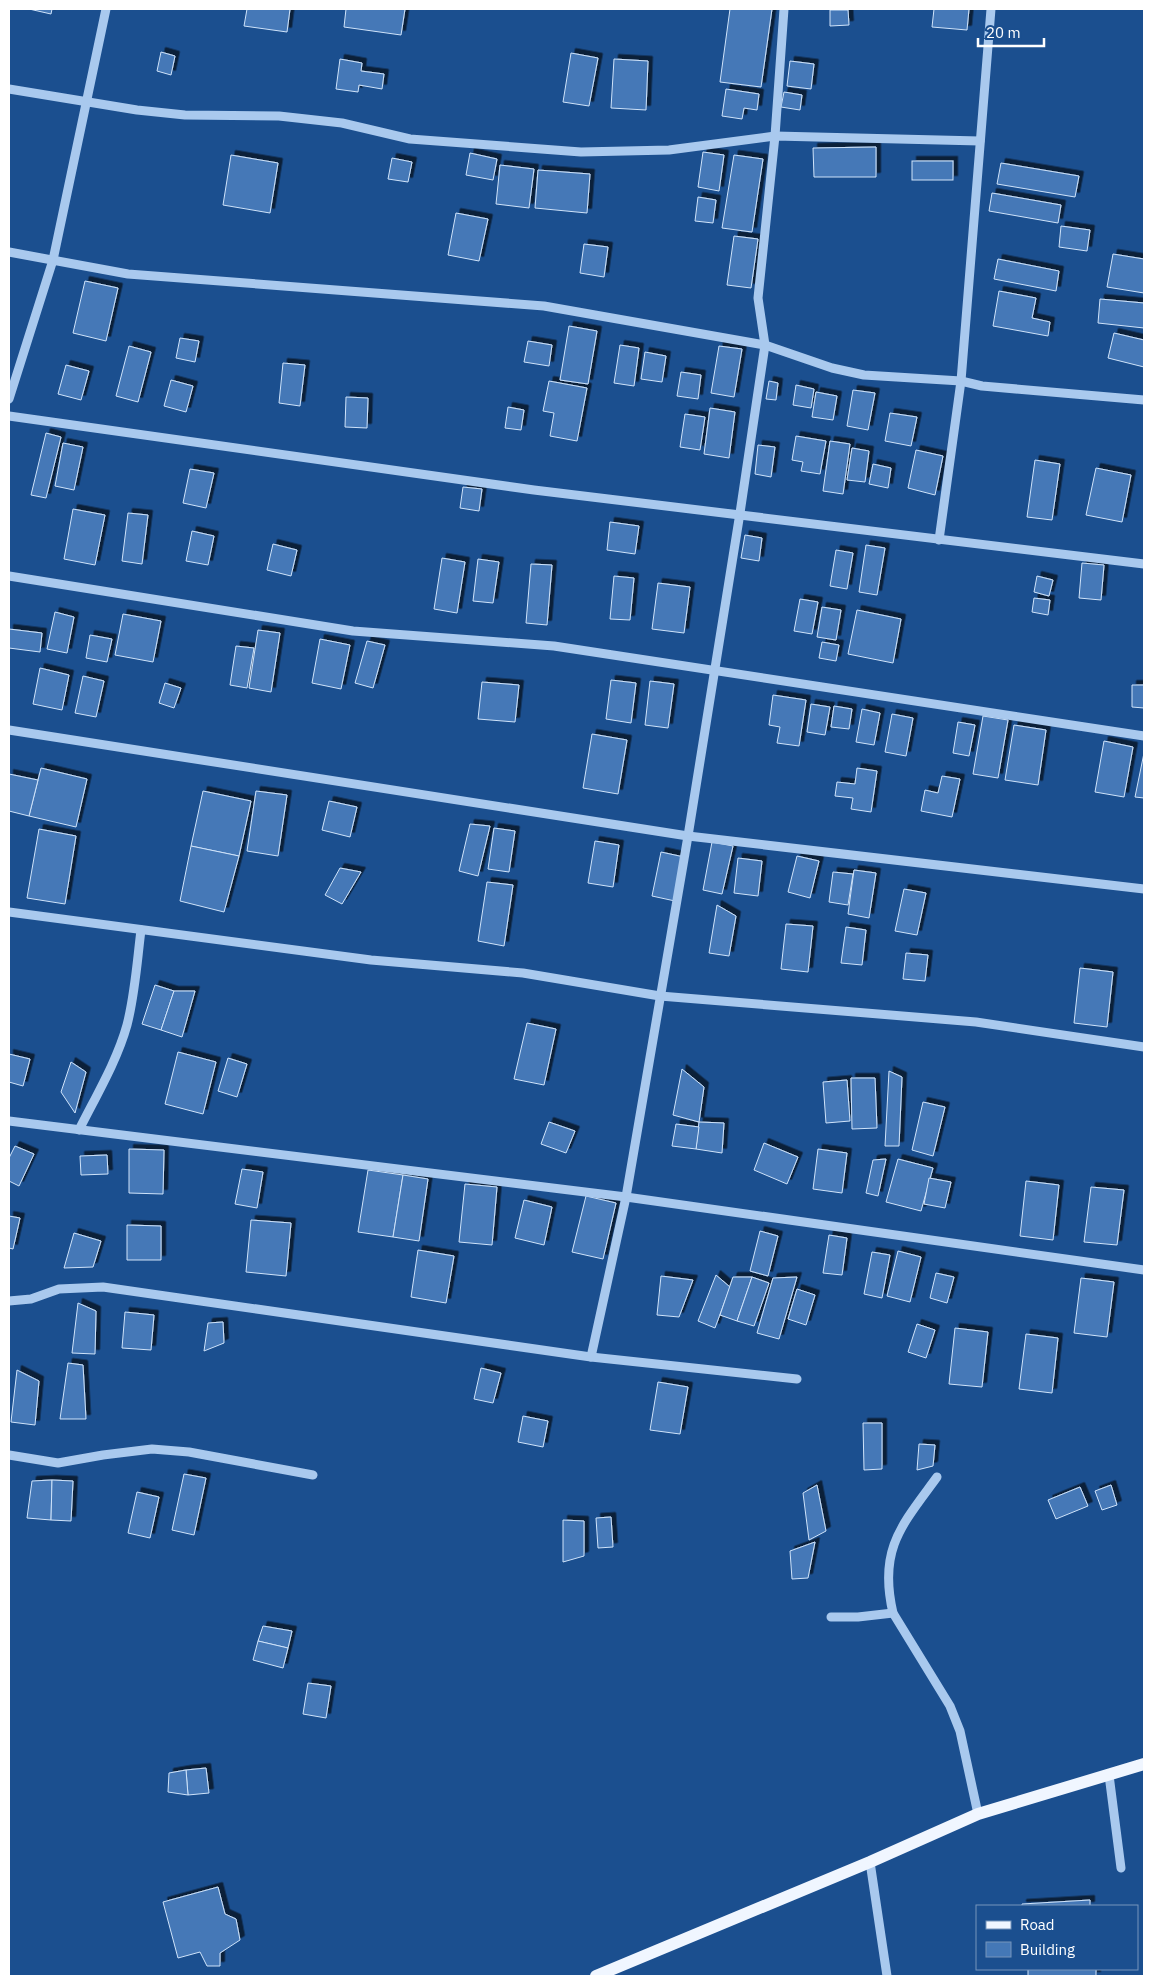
<svg xmlns="http://www.w3.org/2000/svg" width="1153" height="1985" viewBox="0 0 1153 1985" font-family="'IBM Plex Sans',sans-serif">
	<style>
		.building { fill: #4478b7; stroke: #cfe3fa; filter: url(#shadow) }
		.lines { fill: none; stroke-linecap: round; stroke-linejoin: round }
		.minor { stroke: #a9c9ee; stroke-width: 9 }
		.major { stroke: #f0f6ff; stroke-width: 12 }
	</style>
	<defs>
		<filter id="shadow"><feDropShadow dx="4.5" dy="-4.5" stdDeviation="0" flood-color="#0009"/></filter>
	</defs>
	<rect width="100%" height="100%" fill="#1b4f8f"/>
	<g class="building">
		<path d="M29,9H52L51,14Z"/>
		<path d="M247,9H290L287,32L244,26Z"/>
		<path d="M346,9H405L401,35L344,27Z"/>
		<path d="M730,9H772L761,87L720,82Z"/>
		<path d="M934,9H969L967,30L932,27Z"/>
		<path d="M830,10H848L849,25L830,26Z"/>
		<path d="M161,52L175,56L171,75L157,71Z"/>
		<path d="M571,53L598,58L589,106L563,102Z"/>
		<path d="M340,59L362,63L361,71L384,74L382,89L359,85L358,92L336,89Z"/>
		<path d="M614,59L648,61L646,110L611,108Z"/>
		<path d="M790,61L814,64L811,89L787,86Z"/>
		<path d="M726,89L759,94L757,110L744,108L742,119L722,116Z"/>
		<path d="M784,92L802,95L800,110L781,107Z"/>
		<path d="M876,147V177H814L813,148Z"/>
		<path d="M703,152L724,155L719,191L698,187Z"/>
		<path d="M470,153L497,159L493,180L466,175Z"/>
		<path d="M231,155L278,163L270,213L223,205Z"/>
		<path d="M734,155L763,159L752,232L722,228Z"/>
		<path d="M392,158L412,162L408,182L388,179Z"/>
		<rect x="912" y="161" width="41" height="19"/>
		<path d="M1001,163L1079,176L1075,197L997,184Z"/>
		<path d="M500,165L534,169L529,208L496,204Z"/>
		<path d="M538,170L590,174L587,213L535,208Z"/>
		<path d="M992,193L1061,205L1058,223L989,211Z"/>
		<path d="M698,197L716,200L713,223L695,221Z"/>
		<path d="M456,213L488,219L479,261L448,255Z"/>
		<path d="M1061,226L1090,230L1087,251L1059,247Z"/>
		<path d="M734,236L758,239L751,288L727,285Z"/>
		<path d="M584,244L608,247L604,277L580,273Z"/>
		<path d="M1113,254L1144,259V293L1107,287Z"/>
		<path d="M998,259L1059,271L1056,291L994,279Z"/>
		<path d="M85,281L118,288L106,341L73,333Z"/>
		<path d="M999,291L1036,298L1032,318L1050,322L1048,336L993,326Z"/>
		<path d="M1100,299L1144,303V328L1098,323Z"/>
		<path d="M569,326L597,331L588,384L560,380Z"/>
		<path d="M1114,333L1144,340V367L1108,358Z"/>
		<path d="M180,338L199,341L195,362L176,358Z"/>
		<path d="M528,341L552,345L549,366L524,362Z"/>
		<path d="M620,345L639,348L634,386L614,383Z"/>
		<path d="M129,346L151,352L138,402L116,396Z"/>
		<path d="M719,346L742,349L734,397L711,393Z"/>
		<path d="M645,352L666,356L662,382L641,379Z"/>
		<path d="M283,363L305,365L300,406L279,403Z"/>
		<path d="M66,365L89,371L81,400L58,394Z"/>
		<path d="M681,372L701,375L698,399L677,396Z"/>
		<path d="M171,380L193,386L186,412L164,406Z"/>
		<path d="M549,381L587,388L577,441L550,436L554,413L543,411Z"/>
		<path d="M769,381L778,383L776,400L766,399Z"/>
		<path d="M796,385L814,389L811,408L793,405Z"/>
		<path d="M853,390L875,393L868,430L847,426Z"/>
		<path d="M816,392L837,396L833,420L812,417Z"/>
		<path d="M346,397L368,398L367,428L345,427Z"/>
		<path d="M508,407L524,410L521,430L505,428Z"/>
		<path d="M710,408L735,412L729,458L704,454Z"/>
		<path d="M890,413L917,417L911,446L885,441Z"/>
		<path d="M685,414L705,417L700,450L680,447Z"/>
		<path d="M46,433L61,437L46,498L31,495Z"/>
		<path d="M796,436L826,441L820,474L801,471L803,462L792,460Z"/>
		<path d="M830,441L850,444L843,494L823,491Z"/>
		<path d="M63,443L83,447L74,490L55,486Z"/>
		<path d="M758,445L775,447L771,477L755,474Z"/>
		<path d="M852,448L869,451L865,482L847,480Z"/>
		<path d="M916,450L943,456L935,495L908,488Z"/>
		<path d="M1035,460L1060,464L1052,520L1027,517Z"/>
		<path d="M873,464L891,468L888,488L869,484Z"/>
		<path d="M1096,468L1131,475L1122,522L1086,515Z"/>
		<path d="M190,469L214,473L206,508L183,503Z"/>
		<path d="M463,487L482,489L479,511L460,508Z"/>
		<path d="M73,509L105,515L95,565L64,559Z"/>
		<path d="M128,513L148,515L142,564L122,561Z"/>
		<path d="M610,522L639,526L635,554L607,550Z"/>
		<path d="M192,531L214,536L208,565L186,561Z"/>
		<path d="M745,535L762,538L759,561L741,558Z"/>
		<path d="M273,544L297,550L291,576L267,570Z"/>
		<path d="M866,545L885,548L877,595L859,592Z"/>
		<path d="M836,550L853,553L847,589L830,586Z"/>
		<path d="M442,558L465,562L457,613L434,609Z"/>
		<path d="M478,559L499,562L493,603L473,601Z"/>
		<path d="M1082,563L1104,565L1101,600L1079,598Z"/>
		<path d="M531,564L552,565L547,625L526,623Z"/>
		<path d="M614,576L634,578L630,620L610,619Z"/>
		<path d="M1037,576L1053,580L1049,596L1034,592Z"/>
		<path d="M658,583L690,587L684,633L652,629Z"/>
		<path d="M1034,598L1050,600L1048,615L1032,612Z"/>
		<path d="M800,599L818,602L812,634L794,631Z"/>
		<path d="M822,607L841,610L836,640L817,637Z"/>
		<path d="M857,610L901,619L893,663L848,654Z"/>
		<path d="M55,612L74,617L67,653L47,649Z"/>
		<path d="M123,614L161,621L153,662L115,655Z"/>
		<path d="M9,629L42,633L40,652L9,648Z"/>
		<path d="M258,630L280,633L271,692L249,688Z"/>
		<path d="M90,635L112,639L107,662L86,658Z"/>
		<path d="M320,639L350,645L341,689L312,683Z"/>
		<path d="M367,641L385,645L373,688L355,683Z"/>
		<path d="M822,642L839,645L836,661L819,658Z"/>
		<path d="M236,646L254,648L247,688L230,685Z"/>
		<path d="M40,668L69,675L62,710L33,704Z"/>
		<path d="M83,676L104,681L96,717L75,713Z"/>
		<path d="M611,680L636,683L631,723L606,719Z"/>
		<path d="M650,681L674,684L668,728L645,725Z"/>
		<path d="M482,682L519,685L515,722L478,719Z"/>
		<path d="M165,683L181,688L174,708L159,703Z"/>
		<path d="M1132,685H1144V708L1132,707Z"/>
		<path d="M773,695L806,700L799,746L777,743L780,727L769,725Z"/>
		<path d="M811,704L830,707L825,735L807,732Z"/>
		<path d="M834,706L852,709L849,729L831,727Z"/>
		<path d="M862,709L880,713L874,745L856,742Z"/>
		<path d="M892,714L913,718L906,756L885,752Z"/>
		<path d="M983,716L1008,720L998,778L973,774Z"/>
		<path d="M958,722L975,725L969,756L953,753Z"/>
		<path d="M1014,725L1046,730L1038,785L1005,780Z"/>
		<path d="M592,734L627,740L618,794L583,788Z"/>
		<path d="M1104,741L1133,747L1124,797L1095,792Z"/>
		<path d="M1144,753V798L1135,797Z"/>
		<path d="M41,768L87,779L76,827L29,816Z"/>
		<path d="M857,768L877,771L871,812L851,809L853,798L835,796L837,782L855,784Z"/>
		<path d="M9,774L38,780L29,816L9,811Z"/>
		<path d="M942,776L960,779L952,817L921,811L925,790L938,793Z"/>
		<path d="M203,791L251,801L239,856L191,846Z"/>
		<path d="M256,791L287,795L278,856L247,851Z"/>
		<path d="M329,801L357,807L350,837L322,830Z"/>
		<path d="M470,824L490,826L478,876L459,871Z"/>
		<path d="M494,828L515,831L509,872L488,869Z"/>
		<path d="M39,829L76,836L65,904L27,898Z"/>
		<path d="M595,841L619,845L613,887L588,883Z"/>
		<path d="M712,842L733,846L722,894L703,890Z"/>
		<path d="M191,846L239,856L224,912L180,901Z"/>
		<path d="M661,852L684,857L675,901L652,896Z"/>
		<path d="M797,856L819,861L810,898L788,892Z"/>
		<path d="M738,858L762,861L758,896L734,893Z"/>
		<path d="M340,868L361,872L342,904L325,895Z"/>
		<path d="M854,870L876,873L869,918L848,914Z"/>
		<path d="M833,872L853,874L848,905L829,902Z"/>
		<path d="M487,882L513,885L504,946L478,941Z"/>
		<path d="M904,889L926,893L917,935L895,931Z"/>
		<path d="M717,905L736,916L729,956L709,953Z"/>
		<path d="M786,924L813,926L808,972L781,969Z"/>
		<path d="M846,927L866,930L862,965L841,963Z"/>
		<path d="M906,953L928,955L925,981L903,979Z"/>
		<path d="M1080,968L1113,972L1107,1027L1074,1023Z"/>
		<path d="M155,985L174,991L161,1030L142,1024Z"/>
		<path d="M174,991H195L182,1037L161,1030Z"/>
		<path d="M527,1023L556,1029L544,1085L514,1079Z"/>
		<path d="M178,1052L216,1062L203,1114L165,1104Z"/>
		<path d="M9,1054L30,1059L23,1086L9,1082Z"/>
		<path d="M228,1058L247,1064L237,1097L218,1091Z"/>
		<path d="M71,1062L86,1072L75,1113L61,1092Z"/>
		<path d="M682,1069L704,1087L699,1122L673,1115Z"/>
		<path d="M889,1071L902,1077L899,1146H885Z"/>
		<path d="M851,1078H875L877,1128L852,1129Z"/>
		<path d="M847,1080L850,1121L826,1123L823,1082Z"/>
		<path d="M923,1102L945,1107L933,1156L912,1150Z"/>
		<path d="M549,1122L575,1131L566,1153L541,1144Z"/>
		<path d="M699,1122L724,1123L722,1153L696,1149Z"/>
		<path d="M676,1124L699,1127L696,1149L672,1146Z"/>
		<path d="M764,1143L798,1157L787,1184L754,1170Z"/>
		<path d="M15,1146L34,1154L19,1186L9,1181V1158Z"/>
		<path d="M129,1149L164,1150L163,1194L129,1193Z"/>
		<path d="M818,1149L847,1153L842,1193L813,1189Z"/>
		<path d="M107,1155L108,1174L81,1175L80,1156Z"/>
		<path d="M886,1159L878,1196L866,1193L873,1160Z"/>
		<path d="M898,1159L933,1168L921,1211L886,1202Z"/>
		<path d="M242,1169L263,1172L257,1208L235,1204Z"/>
		<path d="M368,1170L403,1175L393,1237L358,1232Z"/>
		<path d="M403,1175L428,1179L419,1241L393,1237Z"/>
		<path d="M929,1178L951,1182L945,1208L924,1204Z"/>
		<path d="M1026,1181L1059,1185L1053,1240L1020,1236Z"/>
		<path d="M465,1184L497,1187L492,1245L459,1242Z"/>
		<path d="M1091,1187L1124,1190L1117,1245L1084,1242Z"/>
		<path d="M586,1196L616,1203L603,1259L572,1252Z"/>
		<path d="M524,1200L552,1207L544,1245L515,1238Z"/>
		<path d="M9,1216L20,1218L13,1249L9,1248Z"/>
		<path d="M251,1220L291,1223L286,1276L246,1272Z"/>
		<path d="M127,1225L161,1226V1260H127Z"/>
		<path d="M760,1231L778,1236L768,1276L750,1271Z"/>
		<path d="M74,1233L101,1241L93,1267L64,1268Z"/>
		<path d="M829,1235L847,1238L842,1275L823,1273Z"/>
		<path d="M418,1250L454,1256L446,1303L411,1297Z"/>
		<path d="M898,1251L921,1257L910,1302L887,1296Z"/>
		<path d="M872,1252L890,1255L882,1298L864,1294Z"/>
		<path d="M936,1273L954,1277L947,1303L930,1298Z"/>
		<path d="M716,1275L730,1287L715,1328L698,1321Z"/>
		<path d="M661,1276L693,1280L679,1317L657,1315Z"/>
		<path d="M733,1277H752L737,1321L720,1315Z"/>
		<path d="M752,1277L769,1283L754,1326L737,1321Z"/>
		<path d="M797,1277L779,1339L757,1333L773,1278Z"/>
		<path d="M1081,1278L1114,1282L1107,1337L1074,1333Z"/>
		<path d="M797,1289L815,1295L806,1325L788,1319Z"/>
		<path d="M78,1303L96,1311L95,1354L72,1353Z"/>
		<path d="M125,1312L154,1315L151,1350L122,1348Z"/>
		<path d="M223,1322L224,1343L204,1351L208,1323Z"/>
		<path d="M917,1324L935,1330L926,1358L908,1352Z"/>
		<path d="M955,1328L988,1332L982,1387L949,1384Z"/>
		<path d="M1026,1334L1058,1338L1052,1393L1019,1389Z"/>
		<path d="M68,1363L83,1365L86,1419H60Z"/>
		<path d="M481,1368L501,1373L493,1403L474,1399Z"/>
		<path d="M17,1370L39,1381L35,1425L11,1422Z"/>
		<path d="M658,1382L688,1387L680,1434L650,1430Z"/>
		<path d="M523,1416L548,1421L543,1447L518,1442Z"/>
		<path d="M863,1423H882V1469L864,1470Z"/>
		<path d="M919,1444L935,1445L933,1466L917,1470Z"/>
		<path d="M184,1474L206,1478L194,1535L172,1530Z"/>
		<path d="M52,1480L51,1520L27,1518L32,1481Z"/>
		<path d="M52,1480L73,1481L71,1521L51,1520Z"/>
		<path d="M817,1485L826,1531L809,1540L803,1493Z"/>
		<path d="M1111,1485L1117,1505L1102,1510L1095,1491Z"/>
		<path d="M1080,1487L1088,1506L1056,1519L1048,1500Z"/>
		<path d="M137,1492L159,1497L150,1538L128,1533Z"/>
		<path d="M611,1517L613,1547L598,1548L596,1518Z"/>
		<path d="M563,1520L584,1521V1556L563,1562Z"/>
		<path d="M815,1542L808,1578L792,1579L790,1551Z"/>
		<path d="M263,1626L292,1631L288,1648L258,1641Z"/>
		<path d="M258,1641L288,1648L283,1668L253,1660Z"/>
		<path d="M308,1683L331,1686L326,1718L303,1714Z"/>
		<path d="M206,1768L209,1793L188,1795L186,1770Z"/>
		<path d="M186,1770L188,1795L168,1792L169,1773Z"/>
		<path d="M218,1887L225,1914L236,1919L240,1940L220,1953V1966H207L200,1952L178,1958L163,1902Z"/>
		<path d="M1090,1900V1906H1022V1904Z"/>
		<rect x="1028" y="1969" width="68" height="7"/>
	</g>
	<g class="lines">
		<g class="minor">
			<path d="M9,89L137,110L185,115L279,116L342,123L410,139L581,152L669,150L775,136L980,141"/>
			<path d="M9,252L128,274L544,306L765,345L832,368L864,375L961,381L982,386L1144,400"/>
			<path d="M9,399L53,260L106,9"/>
			<path d="M9,416L534,490L1144,564"/>
			<path d="M939,540L961,381L991,9"/>
			<path d="M9,576L353,631L554,646L1144,736"/>
			<path d="M9,730L688,836L1144,889"/>
			<path d="M9,912L371,960L523,973L660,996L976,1022L1144,1047"/>
			<path d="M9,1121L626,1197L1144,1270"/>
			<path d="M79,1130C96,1096 117,1061 127,1025C135,994 137,962 141,930"/>
			<path d="M9,1301L31,1299L59,1289L103,1287L591,1357L797,1379"/>
			<path d="M591,1357L626,1197L688,836L740,513L765,345L758,298L775,136L784,9"/>
			<path d="M9,1455L58,1463L103,1455L152,1449L189,1452L313,1475"/>
			<path d="M937,1477C902,1525 878,1549 893,1613L950,1706L960,1731L978,1814"/>
			<path d="M831,1617H858L893,1613"/>
			<path d="M1109,1775L1121,1868"/>
			<path d="M870,1862L887,1976"/>
		</g>
		<path class="major" d="M596,1976L870,1862L978,1814L1144,1764"/>
	</g>
	<rect width="1153" height="1985" fill="none" stroke="#ffffff" stroke-width="20"/>
	<rect x="976" y="1905" width="162" height="65" fill="#1b4f8f" stroke="#7695bc"/>
	<rect x="986" y="1921" width="25" height="8" fill="#f0f6ff" stroke="#7695bc"/>
	<text x="1020" y="1930" font-size="15" fill="#ffffff">Road</text>
	<rect x="986" y="1942" width="25" height="15" fill="#4478b7" stroke="#7695bc"/>
	<text x="1020" y="1955" font-size="15" fill="#ffffff">Building</text>
	<path d="M978 38v8h66v-8" fill="none" stroke="#ffffff" stroke-width="2.5"/>
	<text x="986" y="38" font-size="15" fill="#ffffff" stroke="#1b4f8f" stroke-width="4" paint-order="stroke">20 m</text>
</svg>
